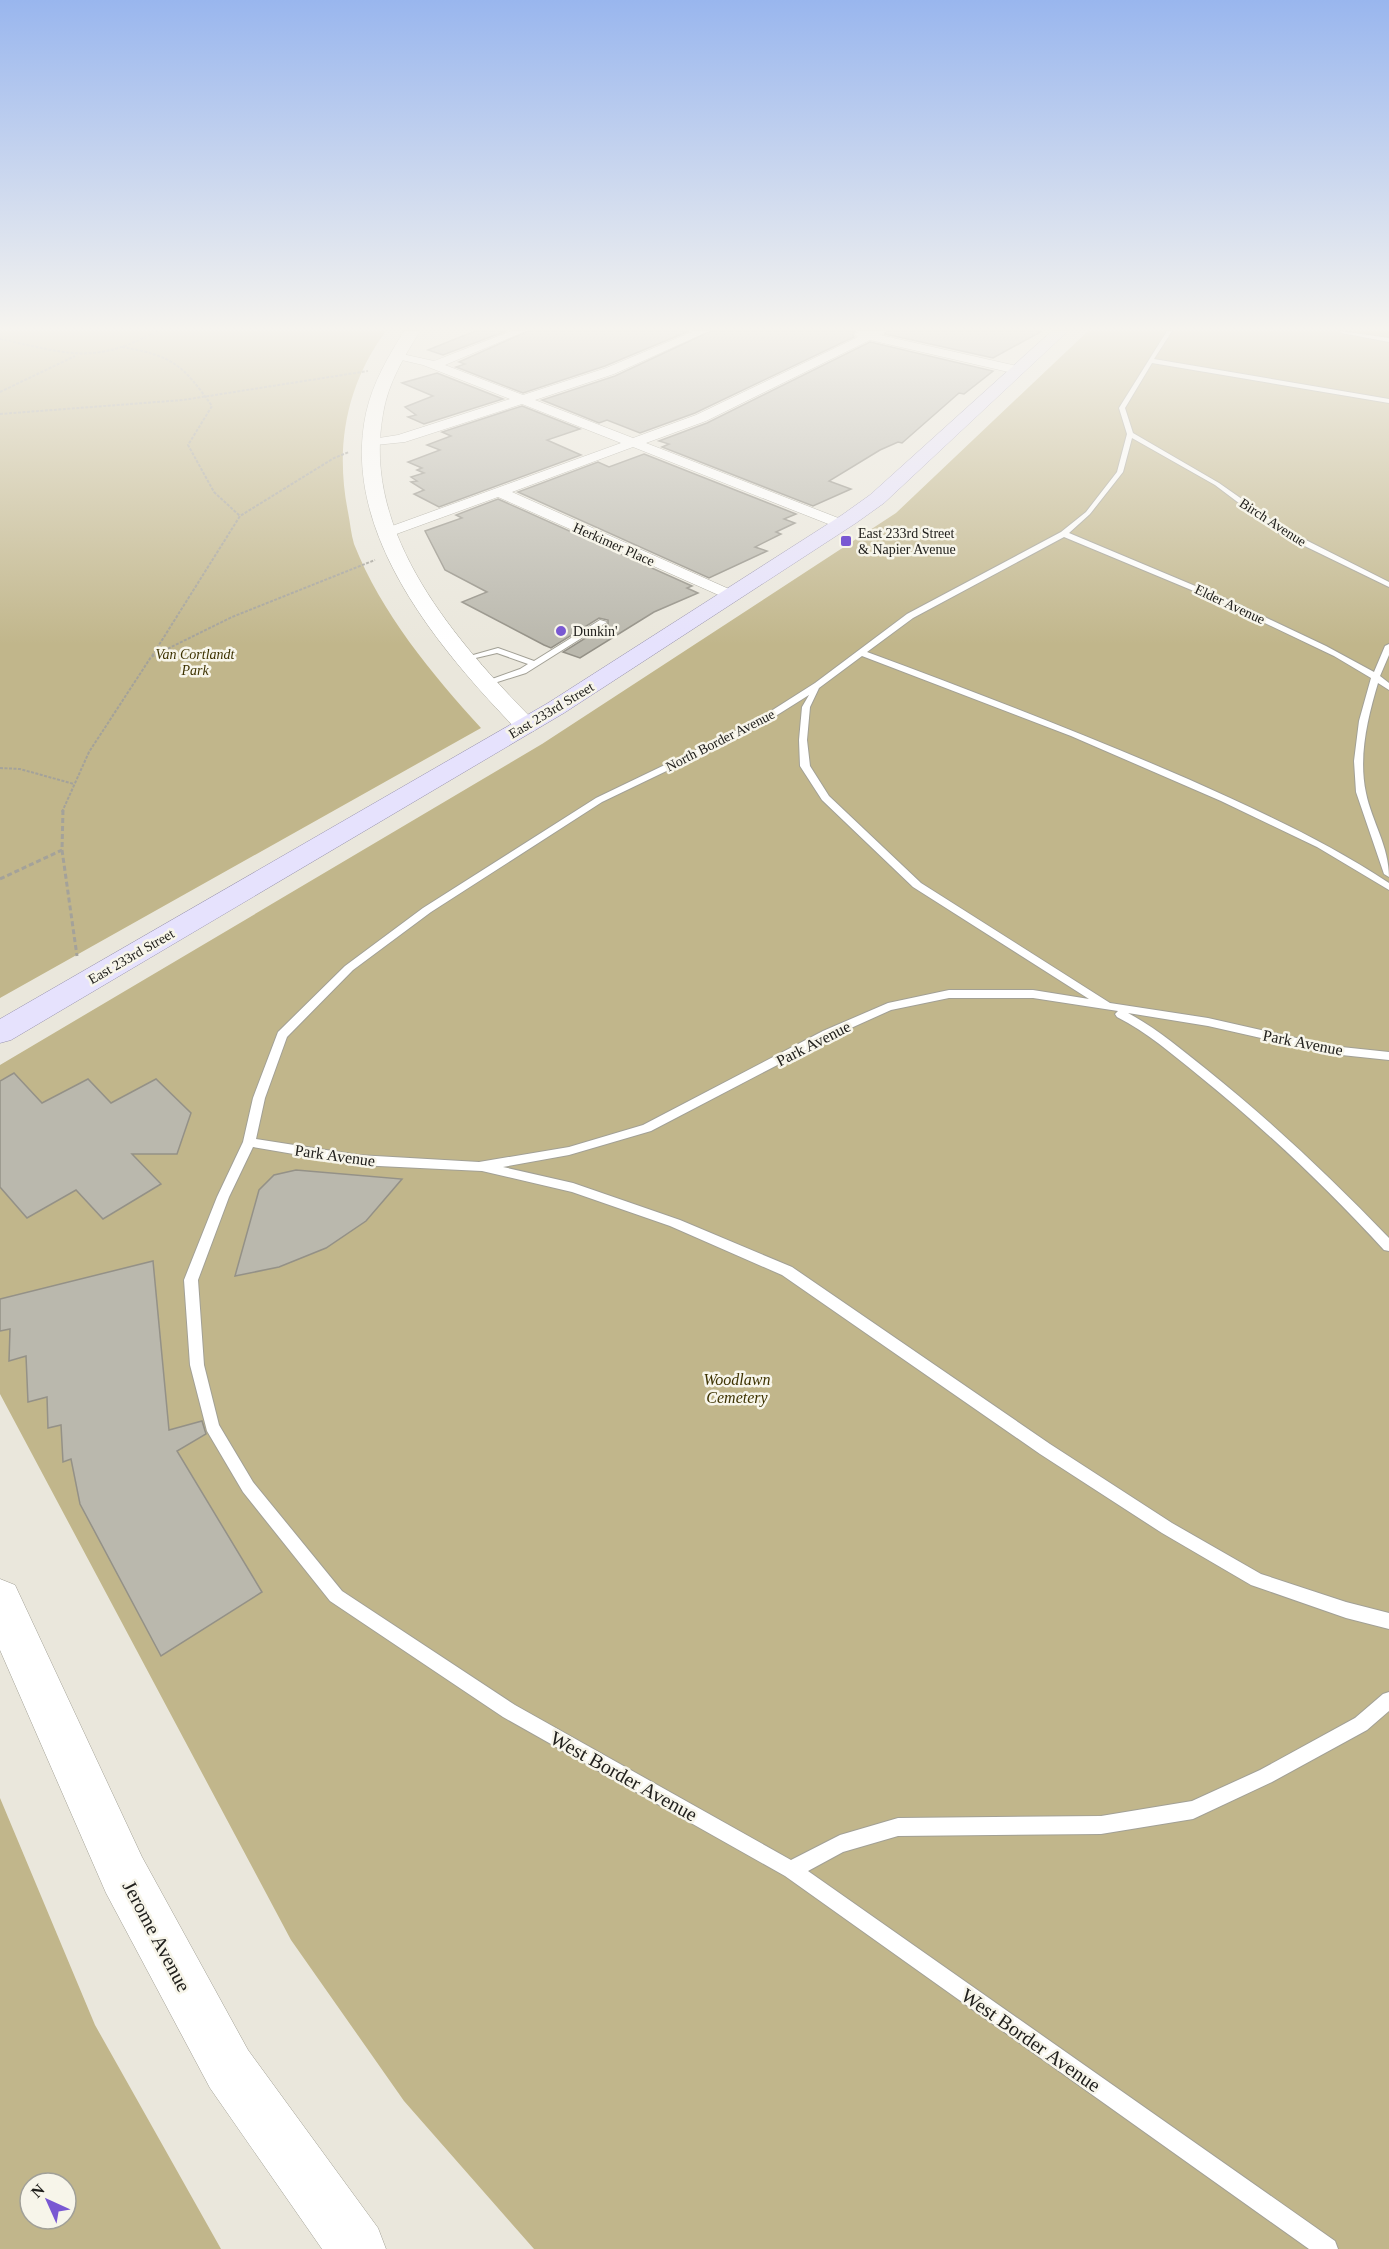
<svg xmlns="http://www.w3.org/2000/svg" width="1389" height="2249" viewBox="0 0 1389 2249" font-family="Georgia,serif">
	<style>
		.green { fill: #c1b68b; fill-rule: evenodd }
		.building { fill: #bab8ad; stroke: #949187; stroke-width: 1.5 }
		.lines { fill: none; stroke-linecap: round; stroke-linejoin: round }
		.lane-casing { stroke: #a2a095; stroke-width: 2 }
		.street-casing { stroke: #a2a095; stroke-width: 1 }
		.secondary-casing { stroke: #a2a095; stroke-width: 1 }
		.primary-casing { stroke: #9792ad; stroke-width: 1 }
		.path-far1 { stroke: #a4a29a; stroke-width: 2; stroke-dasharray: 3 1.5; stroke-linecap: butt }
		.path { stroke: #a4a29a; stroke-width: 3; stroke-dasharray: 5 3; stroke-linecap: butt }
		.lane { fill: #fff; fill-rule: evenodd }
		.street { fill: #fff; fill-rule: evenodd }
		.secondary { fill: #fff; fill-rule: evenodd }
		.primary { fill: #e6e2fd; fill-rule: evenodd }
		.poi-dot { fill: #7958d2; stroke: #f7f5ea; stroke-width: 2 }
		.labels { text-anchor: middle; stroke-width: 5; stroke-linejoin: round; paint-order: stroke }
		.far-street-label { font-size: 14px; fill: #21201d; stroke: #f7f5ea }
		.far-poi-label { font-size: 14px; fill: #21201d; stroke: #f7f5ea; text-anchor: start }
		.far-park-label { font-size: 14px; font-style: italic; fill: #3d3200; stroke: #f7f5ea }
		.street-label { font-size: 16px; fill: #21201d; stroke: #f7f5ea }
		.park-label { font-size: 16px; font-style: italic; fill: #3d3200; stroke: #f7f5ea }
		.near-street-label { font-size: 20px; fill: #21201d; stroke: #f7f5ea }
	</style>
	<rect width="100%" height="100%" fill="#eae7dc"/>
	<g class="green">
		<path d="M0,331H386C346,385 335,447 348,512C350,522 351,534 354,544C381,613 432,674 481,728L0,998Z"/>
		<path d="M1088,331H1389V2249H534L404,2101L291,1940L0,1394V1065L542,744L896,513Z"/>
		<path d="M0,1798L95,2025L221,2249H0ZM30,2183H66V2219H30Z"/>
	</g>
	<g class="building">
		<path d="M475,331H506L443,355L428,350Z"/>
		<path d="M528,331H689L605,366L523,393L456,367L465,364L459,362Z"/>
		<path d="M711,331H856L852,333L854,337L695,413L640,433L607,420L599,423L542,400L615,376Z"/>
		<path d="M887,331H1042L993,358L885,334Z"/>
		<path d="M870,342L993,371L964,394L959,393L902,443L898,442L880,450L829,481L851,489L813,506L662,447L669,444L659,441L707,423Z"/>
		<path d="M437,373L503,399L424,424L408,417L416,415L405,407L433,396L402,383Z"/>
		<path d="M522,406L580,429L547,440L581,455L439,507L414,494L424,490L411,482L417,481L411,477L424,473L417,470L422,468L408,462L440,450L427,445L451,436L442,432Z"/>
		<path d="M644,454L796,514L784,519L795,523L776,532L781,534L755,547L767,551L709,578L518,492L598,462L609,467Z"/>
		<path d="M498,499L692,586L687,588L698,593L654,612L580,658L563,652L608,624V620L599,618L551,648L544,645L462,602L487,592L445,570L425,531L462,518L456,515Z"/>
		<path d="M14,1073L42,1103L88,1079L111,1103L156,1079L191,1113L177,1154H132L161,1184L103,1219L76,1190L27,1218L0,1187V1081Z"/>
		<path d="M296,1170L402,1179L366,1221L326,1248L279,1267L235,1276L259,1190L274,1175Z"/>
		<path d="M153,1261L169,1430L202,1421L206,1434L177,1451L262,1592L161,1656L80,1504L71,1459L63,1462L61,1425L48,1428L47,1397L28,1402L26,1356L9,1361L10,1329L0,1331V1299Z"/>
	</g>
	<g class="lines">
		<defs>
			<g id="lane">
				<path d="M1167,331H1172L1154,359L1389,399V403L1152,363L1125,408L1133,433L1219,483L1286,530L1389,582V587L1280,534L1215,485L1132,438L1123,472L1090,514L1069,533L1231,601L1326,646L1374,672L1385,646L1389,644V655L1380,676L1389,683V690L1378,683C1368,717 1358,756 1366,793C1372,822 1389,846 1389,877L1384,874L1356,792L1354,761L1359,721L1371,678L1334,656L1225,604L1064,537L913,618L867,652C975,692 1082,733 1188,779C1257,810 1326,841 1389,883V890L1317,847L1221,801L1071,736L862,656L819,688L810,707L807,740L810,766L829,796L921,883L1110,1003L1208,1018L1332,1046L1389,1052V1060L1332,1054L1208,1026L1128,1013C1156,1028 1181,1049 1206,1069C1271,1121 1331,1178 1389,1238V1251L1384,1250C1326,1187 1265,1129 1198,1075C1172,1054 1147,1032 1117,1017L1115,1014L1118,1011L1033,998H949L891,1010L831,1037L651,1131L569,1155L503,1167L573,1183L680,1220L792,1267L1050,1444L1172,1523L1261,1574L1346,1602L1389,1613V1629L1346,1618L1251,1585L1162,1533L1040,1454L782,1275L670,1226L572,1192L482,1171L358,1165L253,1147L229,1197L198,1280L204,1365L219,1425L253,1482L342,1591L515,1705L791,1860L840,1835L898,1818L1101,1816L1192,1801L1260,1770L1355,1718L1383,1694L1389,1692V1711L1367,1730L1272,1782L1193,1819L1101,1834L898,1836L843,1852L808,1871L1335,2241L1338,2249H1309L785,1876L503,1717L330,1601L243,1492L207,1431L190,1365L184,1280L217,1197L243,1142L253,1098L278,1032L345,966L423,908L596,798L752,723L815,683L907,614L1061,532L1086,512L1117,472L1127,434L1119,408ZM809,695L802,707L799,740L800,766L822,800L913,887L1089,999L1033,990H949L888,1003L823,1031L643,1125L569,1147L479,1162L358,1155L256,1139L265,1098L287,1037L353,970L431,912L602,802L758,727Z"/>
				<path d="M1340,331L1389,338V342L1342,333Z"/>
				<path d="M600,620L607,622L526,673L485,686L481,683L520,669L528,664L497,653L463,661L459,659L498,648L534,661Z"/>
			</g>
			<path id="street" d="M511,331H526L445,365L523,395L606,368L694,331H709L614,374L535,400L633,438L696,415L858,337L854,334L860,331H885L880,335L1017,366L1023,370L1017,374L870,340L706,421L646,443L846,521L849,524L846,527L841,529L633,447L512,492L738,593L740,596L738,599L732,601L498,497L391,536H381L378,533L381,530L621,443L522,404L405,442L366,446V440L398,435L510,399L423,365L393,358V352L434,361Z"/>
			<g id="secondary">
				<path d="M404,331H420C404,357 388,383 383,414C361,535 457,642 534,721L538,726L534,731L526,733L518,731C441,651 340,534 366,413C373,382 388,357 404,331Z"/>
				<path d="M0,1579L15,1585L142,1857L248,2050L378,2228L386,2249H322L210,2088L106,1893L0,1650Z"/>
			</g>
			<path id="primary" d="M1052,331H1068L884,503L856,523L564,713L11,1040L0,1043V1019L548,703L842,515L870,495Z"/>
		</defs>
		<use href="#lane" class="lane-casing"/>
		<use href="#street" class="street-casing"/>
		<use href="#secondary" class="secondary-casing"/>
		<use href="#primary" class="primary-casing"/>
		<g class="path-far1">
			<path d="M0,339C68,353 91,366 158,331"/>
			<path d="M122,347C173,356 182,364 212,406L188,445L214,492L240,516"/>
			<path d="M0,392L75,356"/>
			<path d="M0,414L183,400L368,371"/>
			<path d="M152,656L240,516L334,458L349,452"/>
			<path d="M0,768L20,769L74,784"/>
			<path d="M62,812L89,752L151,657L232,617L375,560"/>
		</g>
		<g class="path">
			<path d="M63,810L62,850L77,956"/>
			<path d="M0,879L62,850"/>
		</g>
		<use href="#lane" class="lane"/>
		<use href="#street" class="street"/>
		<use href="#secondary" class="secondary"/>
		<use href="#primary" class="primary"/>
	</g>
	<linearGradient id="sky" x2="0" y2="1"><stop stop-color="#99b6ee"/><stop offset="0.51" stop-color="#f6f4ef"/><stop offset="1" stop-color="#f6f4ef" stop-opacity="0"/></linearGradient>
	<rect width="1389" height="645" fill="url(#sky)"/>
	<g class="poi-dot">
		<rect x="840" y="535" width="12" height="12" rx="3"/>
		<circle cx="561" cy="631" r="6"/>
	</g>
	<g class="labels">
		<g class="far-street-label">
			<text transform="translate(1273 522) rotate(33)" y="5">Birch Avenue</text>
			<text transform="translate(614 544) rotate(24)" y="5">Herkimer Place</text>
			<text transform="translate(1230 604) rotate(25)" y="5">Elder Avenue</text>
			<text transform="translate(551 710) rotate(-31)" y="5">East 233rd Street</text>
			<text transform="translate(720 740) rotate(-27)" y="5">North Border Avenue</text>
			<text transform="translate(131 956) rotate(-30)" y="5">East 233rd Street</text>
		</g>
		<g class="far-poi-label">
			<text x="858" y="538">East 233rd Street<tspan x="858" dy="16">&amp; Napier Avenue</tspan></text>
			<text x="573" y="636">Dunkin'</text>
		</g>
		<g class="far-park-label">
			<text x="195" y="659">Van Cortlandt<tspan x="195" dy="16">Park</tspan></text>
		</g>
		<g class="street-label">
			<text transform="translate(1303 1042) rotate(11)" y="6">Park Avenue</text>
			<text transform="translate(813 1043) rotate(-27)" y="6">Park Avenue</text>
			<text transform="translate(335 1155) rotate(8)" y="6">Park Avenue</text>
		</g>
		<g class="park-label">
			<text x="737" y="1385">Woodlawn<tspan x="737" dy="18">Cemetery</tspan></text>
		</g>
		<g class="near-street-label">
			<text transform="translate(624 1776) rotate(29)" y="7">West Border Avenue</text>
			<text transform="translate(157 1936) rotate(62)" y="7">Jerome Avenue</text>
			<text transform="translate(1031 2040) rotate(35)" y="7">West Border Avenue</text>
		</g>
	</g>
	<g transform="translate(48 2201) rotate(315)"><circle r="28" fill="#f7f5ea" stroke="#a1a098" stroke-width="1.5"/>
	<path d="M0-4.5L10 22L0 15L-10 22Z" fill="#7958d2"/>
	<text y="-9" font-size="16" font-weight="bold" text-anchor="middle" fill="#21201d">N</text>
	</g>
</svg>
